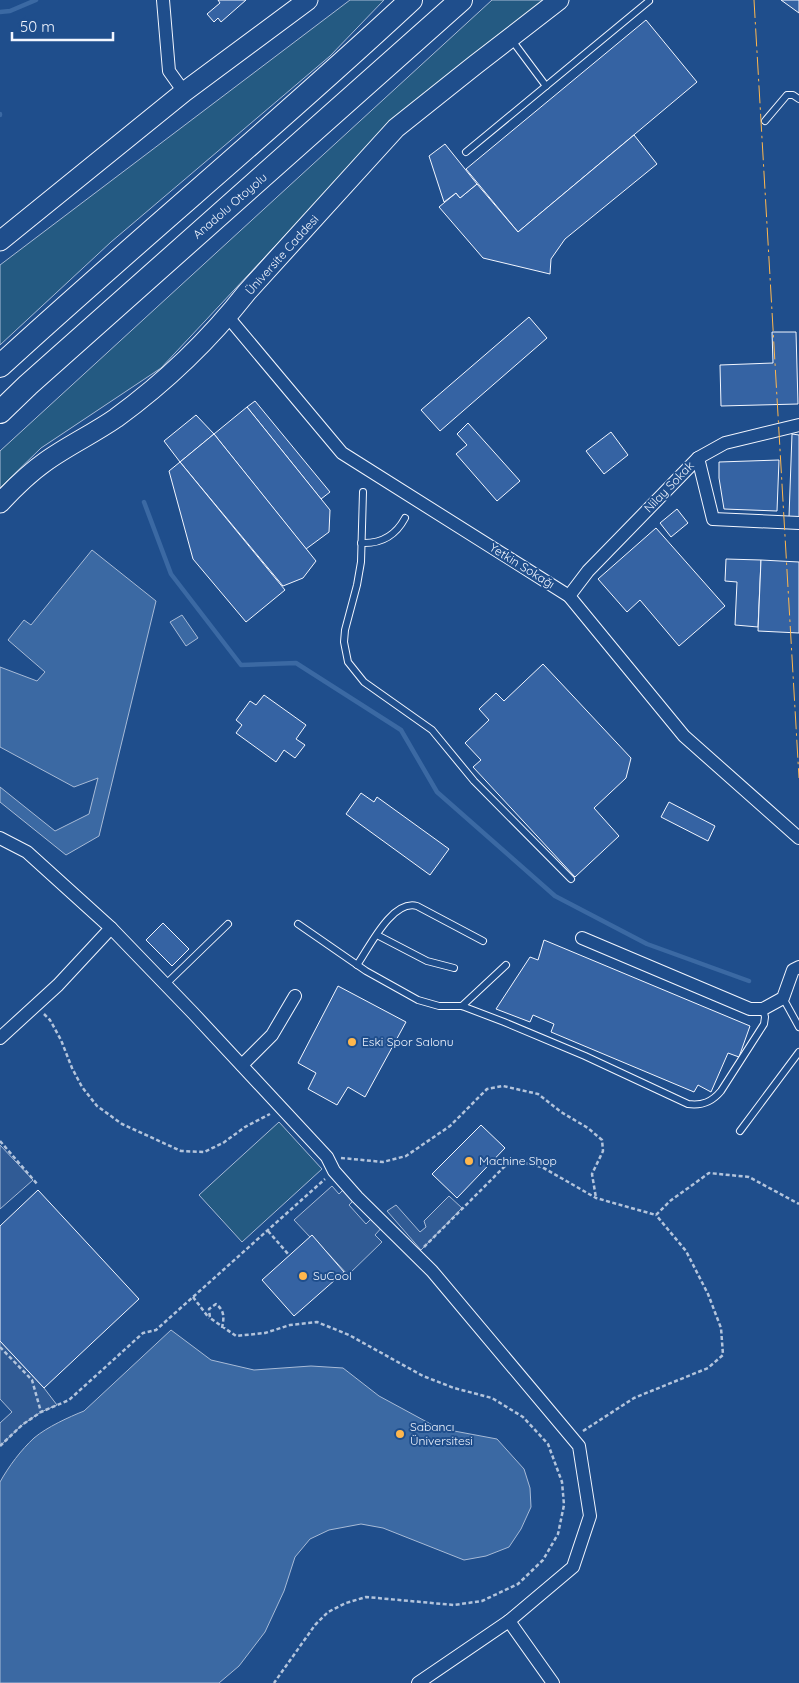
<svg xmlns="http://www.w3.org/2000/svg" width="799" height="1683" viewBox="0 0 799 1683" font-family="Quicksand,sans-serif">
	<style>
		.green { fill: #245a82; stroke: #a8bbd7 }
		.parking { fill: #305b95; stroke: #a8bbd7 }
		.water { fill: #3b69a3; stroke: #a8bbd7 }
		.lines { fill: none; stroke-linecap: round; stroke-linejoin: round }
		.stream { stroke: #3b69a3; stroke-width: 4.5 }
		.building { fill: #3563a3; stroke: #f2f6ff }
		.service-casing { stroke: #f2f6ff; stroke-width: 8 }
		.minor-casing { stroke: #f2f6ff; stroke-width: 14 }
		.primary-casing { stroke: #f2f6ff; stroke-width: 21 }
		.motorway-casing { stroke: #f2f6ff; stroke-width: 24 }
		.path { stroke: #b3c4dc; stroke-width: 2.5; stroke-dasharray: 4 2.5; stroke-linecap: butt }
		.service { stroke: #1f4e8c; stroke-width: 6 }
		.minor { stroke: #1f4e8c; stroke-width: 12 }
		.primary { stroke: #1f4e8c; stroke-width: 19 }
		.motorway { stroke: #1f4e8c; stroke-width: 22 }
		.power { stroke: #ffb74d; stroke-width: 1; stroke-dasharray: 18 4 2.5 4; stroke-linecap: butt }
		.poi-dot { fill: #ffb74d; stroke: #1f4e8c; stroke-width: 2 }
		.labels { text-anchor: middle; stroke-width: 4; stroke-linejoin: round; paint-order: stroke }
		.street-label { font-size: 12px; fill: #f2f6ff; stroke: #1f4e8c }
		.poi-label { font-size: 12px; fill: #f2f6ff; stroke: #1f4e8c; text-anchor: start }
	</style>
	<rect width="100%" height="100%" fill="#1f4e8c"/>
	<g class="green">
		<path d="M350,0H384L330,56L111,242L0,345V265Z"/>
		<path d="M492,0H546L396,117L161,368L41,448L0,488V451Z"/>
		<path d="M279,1122L322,1169L242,1242L199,1195Z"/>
	</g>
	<g class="parking">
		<path d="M0,1145L33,1180L0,1209Z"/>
		<path d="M332,1186L339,1194L347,1186L357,1197L349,1205L366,1224L375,1215L384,1225L375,1235L382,1242L348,1275L312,1236L310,1237L294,1220Z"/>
		<path d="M449,1196L462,1208L421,1250L387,1211L396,1205L420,1232L426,1227L424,1221Z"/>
		<path d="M0,1341L44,1388L57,1405L41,1412L22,1425L0,1446V1423L12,1412L0,1399Z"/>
	</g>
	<g class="water">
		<path d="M92,550L156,601L99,836L66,855L0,802V787L55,831L89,814L98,778L74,787L0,747V667L37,681L45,672L8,640L24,620L31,625Z"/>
		<path d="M182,615L198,638L186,646L170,622Z"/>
		<path d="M171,1330L211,1360L254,1370L311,1366L343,1368L379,1396L438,1428L497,1439L524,1469L530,1488L531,1507L521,1529L509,1547L486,1556L464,1560L383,1528L361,1524L329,1530L310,1539L295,1557L284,1591L265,1632L239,1666L219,1683H0V1482C9,1466 21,1450 34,1438C47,1427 69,1417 84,1411Z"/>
	</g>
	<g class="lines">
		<g class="stream">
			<path d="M0,12L10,11L36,0"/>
			<path d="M0,114V115"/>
			<path d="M144,502L171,574L241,665L296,663L401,730L437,792L555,896L647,944L749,981"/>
		</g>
	</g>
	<g class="building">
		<path d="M218,0H246L221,22L218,18L214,22L207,14L220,3Z"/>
		<path d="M781,0H799V13Z"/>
		<path d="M646,20L697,82L518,232L466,169Z"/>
		<path d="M634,135L657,164L565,239L551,259L550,274L483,258L439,207L456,193L460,198L477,184L518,232Z"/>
		<path d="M445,144L477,184L460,198L456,193L444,202L429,156Z"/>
		<path d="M529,317L547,338L440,431L421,410Z"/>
		<path d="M772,332H796L798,404L721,406L720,365L773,363Z"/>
		<path d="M255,401L330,492L321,499L247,407Z"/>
		<path d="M247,407L330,510L329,532L306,549L214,434Z"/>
		<path d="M196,415L214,434L180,462L164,441Z"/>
		<path d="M468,423L520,481L497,501L456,454L467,445L457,434Z"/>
		<path d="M611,432L628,455L604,474L586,451Z"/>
		<path d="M214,434L316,561L303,578L283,586L180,462Z"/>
		<path d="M792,434L799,435V518L789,517Z"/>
		<path d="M779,460L777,511L724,509L719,478V462Z"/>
		<path d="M180,462L285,590L246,622L193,559L169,471Z"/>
		<path d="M677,509L688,523L671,537L660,523Z"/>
		<path d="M656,528L725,606L679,646L640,600L627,612L598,579Z"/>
		<path d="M726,559L761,560L758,627L735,625L737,582L725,581Z"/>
		<path d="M761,560L799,562V633L758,631Z"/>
		<path d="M543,664L631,758L626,778L594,808L619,836L575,877L473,767L481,760L465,743L489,720L479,709L496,693L504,701Z"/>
		<path d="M264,695L306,725L296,739L305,745L295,758L284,750L276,762L236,733L242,725L236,720L250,701L256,705Z"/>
		<path d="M361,793L374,802L377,797L449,849L430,875L346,814Z"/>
		<path d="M669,802L715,826L708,841L661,817Z"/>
		<path d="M163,923L189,949L172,966L146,940Z"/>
		<path d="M544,940L750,1026L739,1057L728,1053L711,1092L698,1085L694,1092L551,1032L554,1024L533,1015L530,1022L496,1009L530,957L538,960Z"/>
		<path d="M338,986L406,1022L365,1097L348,1087L337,1105L308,1089L316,1073L298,1063Z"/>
		<path d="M481,1125L505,1148L457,1198L432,1174Z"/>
		<path d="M38,1190L139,1299L44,1388L0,1341V1226Z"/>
		<path d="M312,1235L344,1272L294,1316L262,1280Z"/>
	</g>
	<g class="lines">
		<defs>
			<g id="service">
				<path d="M511,39L546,86"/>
				<path d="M765,121L787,95H793L799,99"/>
				<path d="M466,152L649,1"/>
				<path d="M363,492L361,562L357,585L345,630L344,642L348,662L364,682L432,730L474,781L571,879"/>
				<path d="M361,543C381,544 396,535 405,518"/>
				<path d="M298,924L366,971L418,1000L439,1006H462L504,1022L585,1056L688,1104C702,1106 712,1102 721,1091L764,1024L765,1017L763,1009"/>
				<path d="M377,935L427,961L454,968"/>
				<path d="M357,965C369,948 392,899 417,906L483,941"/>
				<path d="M166,984L228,924"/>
				<path d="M783,998L799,1027"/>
				<path d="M462,1006L506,965"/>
				<path d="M740,1131L799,1052"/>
			</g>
			<g id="minor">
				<path d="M163,0L169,71L184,92"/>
				<path d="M228,317L342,453L569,596L684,736L799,838"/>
				<path d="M698,458L713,519L799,523"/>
				<path d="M569,596L588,571L698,458L725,443L799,425"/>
				<path d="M0,838L27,852L111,928L58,985L0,1038"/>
				<path d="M111,928L193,1013L327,1157L334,1171L357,1197L432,1271L579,1446L590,1516L573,1567L509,1621L418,1683"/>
				<path d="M582,938L750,1009H763L783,998L793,970L799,967"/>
				<path d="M242,1065L272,1035L295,996"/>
				<path d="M509,1621L553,1683"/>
			</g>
			<g id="primary">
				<path d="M0,241L184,92L308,0"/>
				<path d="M0,503C14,488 28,474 45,462C67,446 93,434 116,418C164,383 210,339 247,292L396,128L475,65L559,0"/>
			</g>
			<g id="motorway">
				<path d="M0,366C135,242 277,125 411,0"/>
				<path d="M0,412L28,385L461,0"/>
			</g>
		</defs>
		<use href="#service" class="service-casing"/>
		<use href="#minor" class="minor-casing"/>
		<use href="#primary" class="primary-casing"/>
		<use href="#motorway" class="motorway-casing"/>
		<g class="path">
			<path d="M44,1014L50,1020L61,1040L72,1068L82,1087L97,1106L122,1124L181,1151L204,1152L223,1143L245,1127L270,1114"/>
			<path d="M0,1141L38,1185"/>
			<path d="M341,1158L383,1162L406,1156L450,1126L487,1089L503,1086L538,1094L561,1112L588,1128L602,1140L603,1151L592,1174L596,1198"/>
			<path d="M268,1231L289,1255"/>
			<path d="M424,1247L511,1160L542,1167L596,1198L656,1215L670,1201L709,1173L749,1177L799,1204"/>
			<path d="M193,1297L209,1318"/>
			<path d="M222,1328C224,1318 225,1311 216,1304L209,1309L210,1318L236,1336L265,1333L290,1325L317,1322L349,1335L423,1376L454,1388L492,1398L523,1417L548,1444L562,1482L564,1505L558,1534L543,1560L518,1584L482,1601L454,1605L366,1597L346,1603L328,1612L315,1625L274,1683"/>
			<path d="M0,1347L32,1380L41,1412"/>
			<path d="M583,1431L634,1398L708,1368L723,1355L721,1328L708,1294L686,1251L656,1215"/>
			<path d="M0,1446L22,1425L41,1412L69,1400L143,1333L156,1330L325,1179"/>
		</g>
		<use href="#service" class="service"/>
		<use href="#minor" class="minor"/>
		<use href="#primary" class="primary"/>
		<use href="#motorway" class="motorway"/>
		<path class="power" d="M754,0L799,778"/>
	</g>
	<g class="poi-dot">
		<circle cx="352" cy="1042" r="5"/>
		<circle cx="469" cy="1161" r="5"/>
		<circle cx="303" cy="1276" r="5"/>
		<circle cx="400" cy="1434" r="5"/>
	</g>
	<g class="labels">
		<g class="street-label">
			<text transform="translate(230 206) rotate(-41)" y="4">Anadolu Otoyolu</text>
			<text transform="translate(282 255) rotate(-48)" y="4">Üniversite Caddesi</text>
			<text transform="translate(669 487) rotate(-46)" y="4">Nilay Sokak</text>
			<text transform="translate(522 566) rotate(32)" y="4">Yetkin Sokağı</text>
		</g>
		<g class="poi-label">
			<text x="362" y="1046">Eski Spor Salonu</text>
			<text x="479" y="1165">Machine Shop</text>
			<text x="313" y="1280">SuCool</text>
			<text x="410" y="1431">Sabancı<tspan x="410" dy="14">Üniversitesi</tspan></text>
		</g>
	</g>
	<path d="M12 32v8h101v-8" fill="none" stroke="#f2f6ff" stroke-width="2.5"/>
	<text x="20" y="32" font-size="15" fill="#f2f6ff" stroke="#1f4e8c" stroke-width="4" paint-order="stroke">50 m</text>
</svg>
